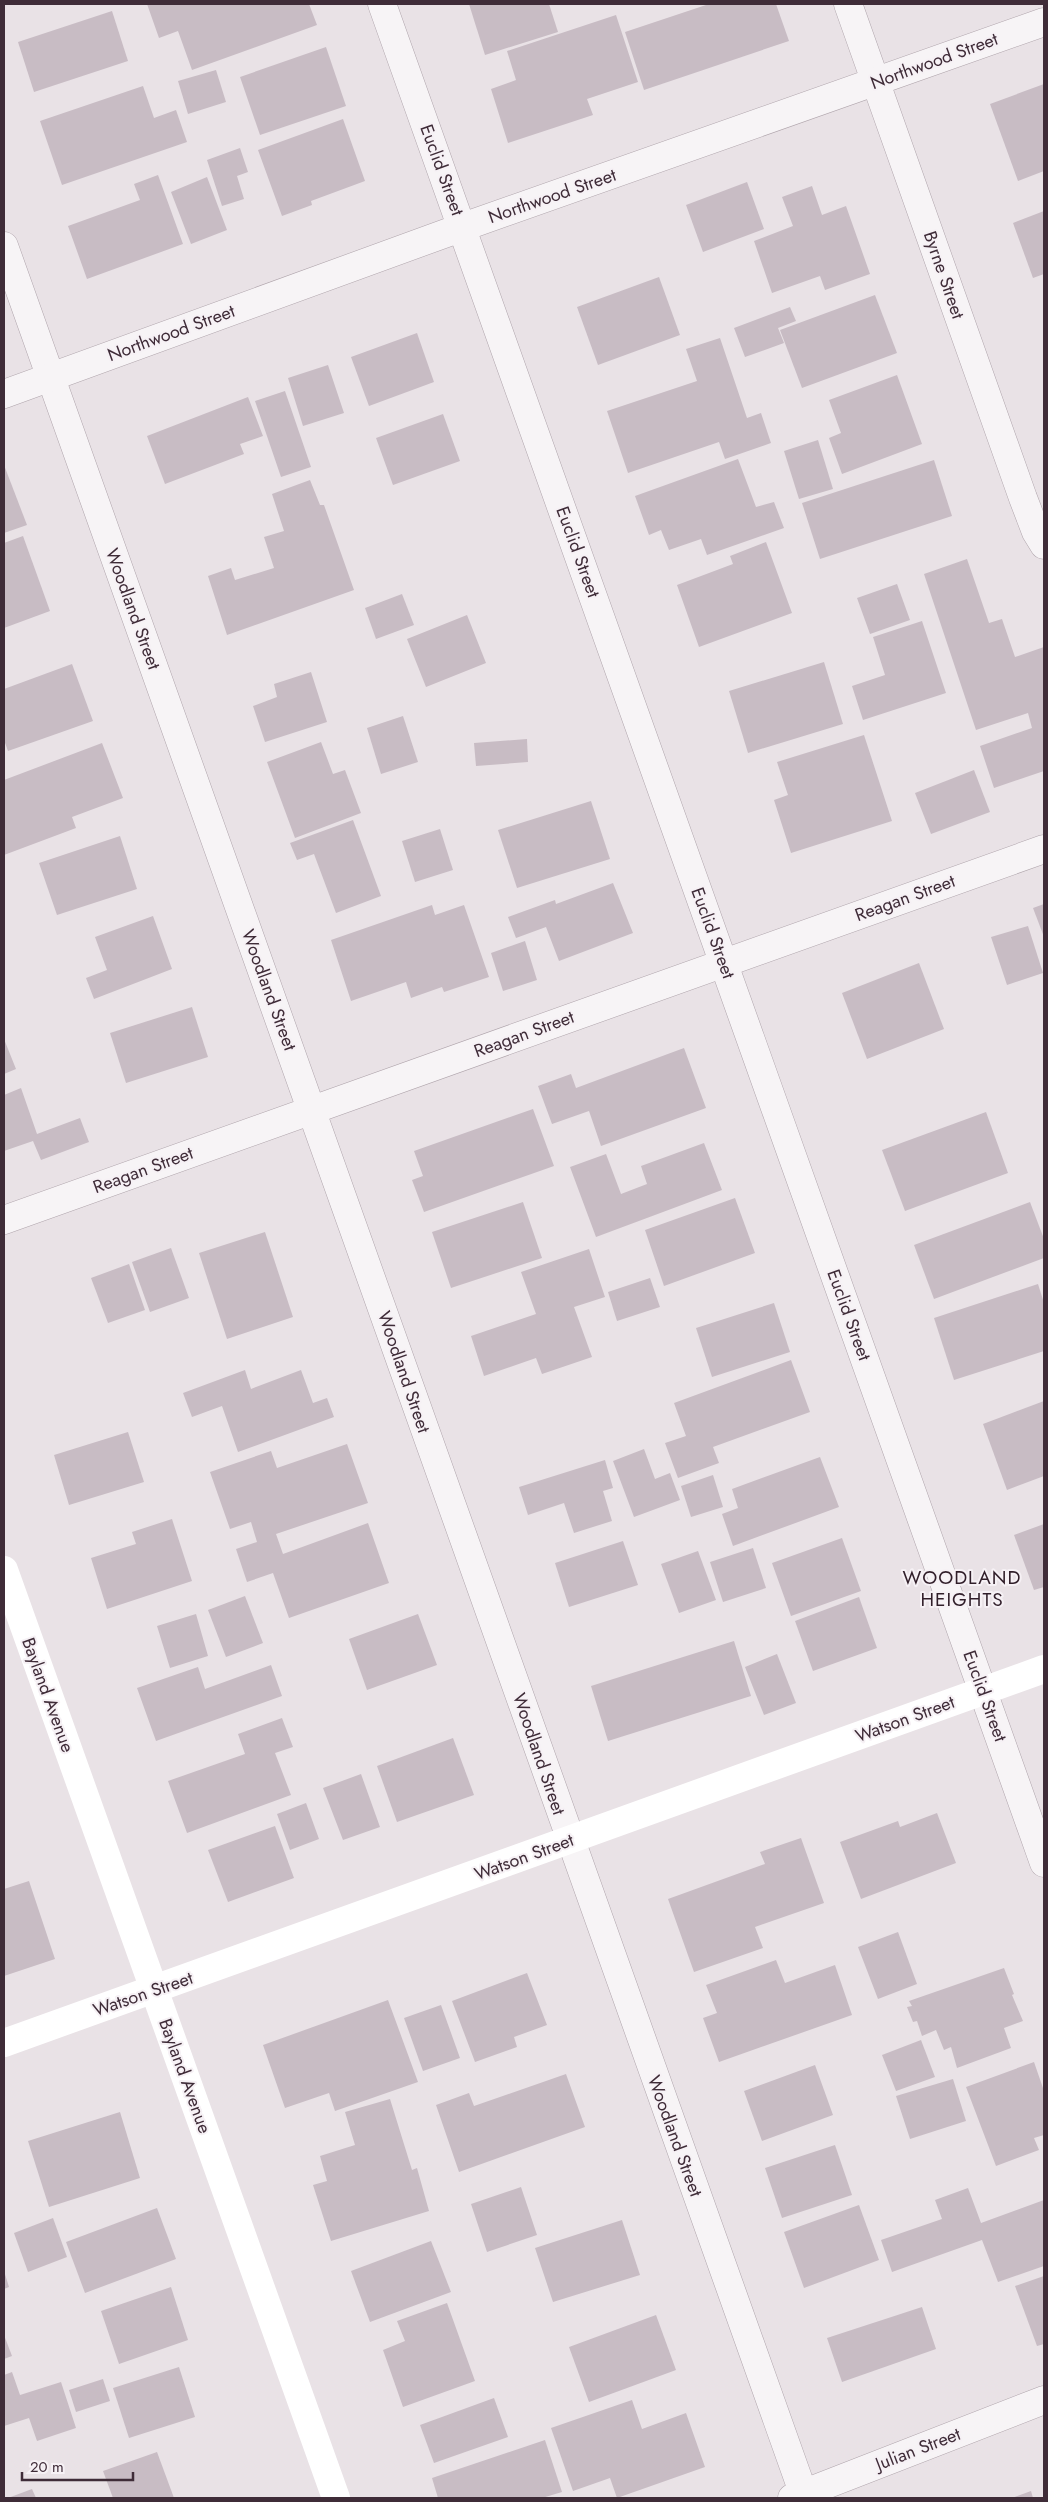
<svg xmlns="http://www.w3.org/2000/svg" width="1048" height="2502" viewBox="0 0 1048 2502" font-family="Jost,sans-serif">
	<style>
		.building { fill: #c8bcc4 }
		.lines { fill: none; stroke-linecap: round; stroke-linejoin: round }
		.street-casing { stroke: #afa4ab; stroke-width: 29 }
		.street { stroke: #f7f4f6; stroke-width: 28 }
		.secondary { stroke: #fff; stroke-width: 28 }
		.labels { text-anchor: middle; stroke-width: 4; stroke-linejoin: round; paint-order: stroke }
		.street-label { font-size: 18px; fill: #3f2c38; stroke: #f6f1f5 }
		.neighbourhood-label { font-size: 19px; letter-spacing: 1px; fill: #301e29; stroke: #f6f1f5 }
	</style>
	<rect width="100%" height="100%" fill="#e9e2e6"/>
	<g class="building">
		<path d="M147,4H309L317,25L192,70L178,31L159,38Z"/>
		<path d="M469,4H549L558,32L485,55Z"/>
		<path d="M709,4H776L789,41L644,90L625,32Z"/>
		<path d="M112,11L128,61L34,92L18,42Z"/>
		<path d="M616,15L638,82L587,99L593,115L508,143L491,89L516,80L507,51Z"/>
		<path d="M326,47L346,106L260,135L240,77Z"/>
		<path d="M216,70L226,102L188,114L178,81Z"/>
		<path d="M1044,84V171L1018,181L990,104Z"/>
		<path d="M143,86L154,118L176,110L187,142L62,185L40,121Z"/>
		<path d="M343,119L365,181L311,201L312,205L282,216L258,150Z"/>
		<path d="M240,148L248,172L237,176L244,199L222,206L207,160Z"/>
		<path d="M158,175L183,244L87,279L68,226L140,200L134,184Z"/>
		<path d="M207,177L227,230L191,244L171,192Z"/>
		<path d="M747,182L764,229L703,252L686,205Z"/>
		<path d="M812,186L822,215L846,206L870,274L825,290L820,276L772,293L754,241L793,226L782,197Z"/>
		<path d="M1044,211V274L1033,278L1013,223Z"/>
		<path d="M659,277L680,335L598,365L577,307Z"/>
		<path d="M875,295L897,353L802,388L780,330Z"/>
		<path d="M790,307L796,321L778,328L784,343L745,357L734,328Z"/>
		<path d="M417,333L434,382L369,406L351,357Z"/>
		<path d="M720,338L747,418L761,413L771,443L725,459L719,442L628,473L607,411L697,381L686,349Z"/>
		<path d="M328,365L344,413L303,426L288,378Z"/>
		<path d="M897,375L922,444L842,474L829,438L841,433L829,400Z"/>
		<path d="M285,391L311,467L281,477L255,401Z"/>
		<path d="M248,397L263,436L240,444L244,454L165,484L147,436Z"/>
		<path d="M443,414L460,461L393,485L376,438Z"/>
		<path d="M818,440L833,489L799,499L784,451Z"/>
		<path d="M738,459L756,507L774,502L784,528L707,555L701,539L669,550L661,530L649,535L635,496Z"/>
		<path d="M934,460L952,516L820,559L802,503Z"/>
		<path d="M4,465L27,525L4,533Z"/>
		<path d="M310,480L320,505H324L354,590L227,635L208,576L231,568L235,580L274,568L264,537L284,531L272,494Z"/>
		<path d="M23,536L50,611L4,628V543Z"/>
		<path d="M766,542L792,613L699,647L677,585L733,564L730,556Z"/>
		<path d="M967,559L989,623L1002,619L1015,657L1044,647V771L994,788L980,746L1032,728L1028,713L976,730L924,574Z"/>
		<path d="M897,584L910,620L870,634L857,598Z"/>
		<path d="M402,594L414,625L376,639L365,608Z"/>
		<path d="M467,615L486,663L426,687L407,639Z"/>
		<path d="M922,621L946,693L863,720L852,686L885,675L873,637Z"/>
		<path d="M824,662L843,724L748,753L729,691Z"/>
		<path d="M72,664L93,721L8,751L4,740V689Z"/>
		<path d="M311,672L327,722L265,742L253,706L277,697L274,684Z"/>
		<path d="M403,716L418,762L381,774L367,728Z"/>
		<path d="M864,735L892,821L791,853L774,800L788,795L777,762Z"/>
		<path d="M527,739L528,762L476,766L474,743Z"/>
		<path d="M321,742L333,774L345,770L361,813L295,838L267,762Z"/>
		<path d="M102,743L123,798L72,817L76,828L4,855V780Z"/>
		<path d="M974,770L990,812L931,834L915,793Z"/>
		<path d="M591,801L610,859L517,888L498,830Z"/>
		<path d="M353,820L381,896L336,913L314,854L297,860L290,843Z"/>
		<path d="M440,829L453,870L415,882L402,841Z"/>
		<path d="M120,836L137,889L57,915L39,863Z"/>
		<path d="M613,883L633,933L559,961L546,927L516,938L508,917L555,900L556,904Z"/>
		<path d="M1044,904V937L1033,908Z"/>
		<path d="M432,905L435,915L464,905L489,977L444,992L442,987L411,998L406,982L351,1001L331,940Z"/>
		<path d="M153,916L172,969L94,999L86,978L107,970L95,937Z"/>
		<path d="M1028,926L1043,973L1007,985L991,937Z"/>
		<path d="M525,941L537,980L503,991L491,953Z"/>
		<path d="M919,963L944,1029L867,1059L842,993Z"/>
		<path d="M192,1007L208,1057L126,1083L110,1033Z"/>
		<path d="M4,1039L16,1069L4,1074Z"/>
		<path d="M684,1048L706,1108L601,1146L589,1111L552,1124L538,1086L571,1074L576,1088Z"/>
		<path d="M21,1088L37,1134L80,1118L89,1142L41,1160L33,1141L4,1151V1095Z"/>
		<path d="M533,1109L554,1166L424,1212L412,1180L423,1176L414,1151Z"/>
		<path d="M986,1112L1008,1173L905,1211L882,1150Z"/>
		<path d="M704,1143L722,1190L596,1237L570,1167L606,1154L621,1194L647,1184L641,1166Z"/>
		<path d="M735,1198L755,1253L664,1286L645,1230Z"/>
		<path d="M523,1202L542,1258L451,1288L432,1232Z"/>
		<path d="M1030,1202L1044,1239V1258L934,1299L914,1245Z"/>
		<path d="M265,1232L293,1317L227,1339L199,1253Z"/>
		<path d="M171,1248L189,1298L150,1312L132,1262Z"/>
		<path d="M589,1249L605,1297L574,1307L592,1357L542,1374L536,1358L484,1376L471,1336L536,1314L521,1272Z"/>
		<path d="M129,1264L145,1310L108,1323L91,1278Z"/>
		<path d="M650,1278L660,1307L617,1321L608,1292Z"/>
		<path d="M1038,1284L1044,1303V1351L954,1380L934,1318Z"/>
		<path d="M774,1303L790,1352L712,1377L696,1328Z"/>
		<path d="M791,1360L810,1412L713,1447L719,1463L678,1478L665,1443L686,1436L674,1403Z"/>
		<path d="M245,1370L251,1389L301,1370L313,1403L327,1398L334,1417L238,1452L222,1406L192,1417L183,1393Z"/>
		<path d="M1044,1401V1476L1007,1490L983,1424Z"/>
		<path d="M128,1432L144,1482L69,1505L54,1455Z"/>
		<path d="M347,1444L368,1503L276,1534L283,1554L368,1523L389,1583L289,1618L273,1573L247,1582L236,1549L257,1542L251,1522L230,1529L210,1472L271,1451L277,1468Z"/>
		<path d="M644,1449L655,1479L670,1473L680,1500L634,1517L613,1461Z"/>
		<path d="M820,1457L839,1507L733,1546L722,1514L738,1508L732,1489Z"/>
		<path d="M605,1460L613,1488L603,1491L612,1521L574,1533L564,1503L528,1515L519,1487Z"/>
		<path d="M713,1475L723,1507L691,1517L681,1486Z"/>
		<path d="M172,1519L192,1581L107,1609L91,1558L136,1544L132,1532Z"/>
		<path d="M1044,1524V1587L1034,1590L1014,1535Z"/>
		<path d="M842,1538L861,1591L791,1616L772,1563Z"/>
		<path d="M623,1541L638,1585L569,1607L555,1563Z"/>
		<path d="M753,1548L766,1588L723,1602L710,1562Z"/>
		<path d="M698,1551L716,1600L679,1613L661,1564Z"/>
		<path d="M245,1596L263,1643L226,1657L208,1610Z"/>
		<path d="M859,1597L877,1648L813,1671L795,1621Z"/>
		<path d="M196,1614L208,1656L170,1668L157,1626Z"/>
		<path d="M418,1614L437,1665L367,1690L349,1639Z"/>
		<path d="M734,1641L751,1696L608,1741L591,1686Z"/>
		<path d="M777,1654L796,1703L764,1715L745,1667Z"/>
		<path d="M271,1665L282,1696L156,1741L137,1688L198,1667L205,1689Z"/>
		<path d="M282,1718L293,1747L275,1753L291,1795L187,1833L168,1781L245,1754L238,1734Z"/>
		<path d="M453,1738L474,1795L397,1822L377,1766Z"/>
		<path d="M361,1774L380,1827L343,1840L323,1788Z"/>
		<path d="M306,1803L319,1839L290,1850L277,1814Z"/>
		<path d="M937,1813L956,1863L861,1899L840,1842L898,1821L900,1827Z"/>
		<path d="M275,1826L294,1878L228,1902L208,1850Z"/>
		<path d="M801,1838L824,1903L755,1927L763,1948L694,1972L668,1899L765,1864L760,1852Z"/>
		<path d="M29,1881L55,1959L4,1976V1889Z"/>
		<path d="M898,1932L917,1984L878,1999L858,1947Z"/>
		<path d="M776,1960L785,1983L835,1965L852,2015L719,2062L703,2018L717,2013L706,1985Z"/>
		<path d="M1004,1968L1014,1994L1012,1995L1023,2021L1004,2028L1011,2048L957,2068L951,2047L944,2050L936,2030L922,2036L917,2021L913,2022L907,2007L912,2006L909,2001Z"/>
		<path d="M527,1973L547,2025L514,2037L517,2047L475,2062L452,2001Z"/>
		<path d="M388,2000L418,2082L335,2111L329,2093L285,2108L263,2045Z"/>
		<path d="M441,2005L460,2058L423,2071L404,2018Z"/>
		<path d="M921,2040L935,2077L896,2091L882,2055Z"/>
		<path d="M1034,2062L1044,2091V2135L1034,2138L1039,2150L996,2166L966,2087Z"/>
		<path d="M815,2065L833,2115L762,2141L744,2091Z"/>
		<path d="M566,2074L585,2127L459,2172L436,2105L469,2093L474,2106Z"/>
		<path d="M953,2079L966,2121L910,2139L896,2096Z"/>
		<path d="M390,2099L412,2170L417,2168L429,2211L331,2241L313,2185L327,2181L320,2156L355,2145L345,2112Z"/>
		<path d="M120,2112L140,2178L49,2207L28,2141Z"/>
		<path d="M835,2145L852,2195L782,2218L765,2168Z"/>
		<path d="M521,2187L537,2235L487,2252L471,2204Z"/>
		<path d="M968,2188L981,2223L1044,2200V2266L998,2282L982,2240L892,2272L881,2240L942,2219L935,2200Z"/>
		<path d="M859,2205L879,2260L804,2288L784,2232Z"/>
		<path d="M157,2208L176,2259L85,2293L66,2242Z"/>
		<path d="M53,2218L67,2257L28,2272L14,2233Z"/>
		<path d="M622,2220L640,2275L553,2302L535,2248Z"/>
		<path d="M431,2241L451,2292L370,2322L351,2271Z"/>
		<path d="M4,2271L9,2287L4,2289Z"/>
		<path d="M1044,2276V2344L1037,2346L1015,2286Z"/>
		<path d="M171,2287L188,2340L119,2364L101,2311Z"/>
		<path d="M447,2303L475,2381L403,2407L383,2350L405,2341L397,2321Z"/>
		<path d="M922,2307L936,2349L842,2382L827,2338Z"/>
		<path d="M656,2315L676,2370L589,2402L569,2347Z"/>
		<path d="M4,2335L12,2356L4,2359Z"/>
		<path d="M179,2367L195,2417L129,2438L113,2388Z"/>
		<path d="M12,2372L20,2395L61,2382L76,2428L37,2441L29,2418L4,2426V2375Z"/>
		<path d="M103,2379L110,2401L76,2412L69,2390Z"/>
		<path d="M494,2398L508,2437L434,2463L420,2425Z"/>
		<path d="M632,2400L642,2429L686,2413L705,2467L617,2498L610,2478L573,2491L551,2428Z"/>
		<path d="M545,2440L562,2492L542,2498H438L432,2478Z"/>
		<path d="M157,2452L174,2498H113L103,2471Z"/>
		<path d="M32,2489L36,2498H8Z"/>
		<path d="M1031,2491L1033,2498H1012Z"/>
	</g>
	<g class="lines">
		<defs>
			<g id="street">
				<path d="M382,4L1044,1863"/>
				<path d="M848,4L1023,498L1036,532L1044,545"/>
				<path d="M4,246L805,2498"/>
				<path d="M4,394L463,227L1044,22"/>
				<path d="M4,1220L1044,849"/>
				<path d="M792,2498L1044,2400"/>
			</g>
		</defs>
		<use href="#street" class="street-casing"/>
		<use href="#street" class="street"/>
		<g class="secondary">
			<path d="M4,1570L336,2498"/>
			<path d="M4,2043L1044,1669"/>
		</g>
	</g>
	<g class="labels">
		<g class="street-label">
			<text transform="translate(934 61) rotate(-20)" y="6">Northwood Street</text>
			<text transform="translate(442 170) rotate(70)" y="6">Euclid Street</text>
			<text transform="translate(552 196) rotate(-19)" y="6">Northwood Street</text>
			<text transform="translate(944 275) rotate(71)" y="6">Byrne Street</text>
			<text transform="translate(171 333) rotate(-20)" y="6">Northwood Street</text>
			<text transform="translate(578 552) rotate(70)" y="6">Euclid Street</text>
			<text transform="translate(133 609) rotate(70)" y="6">Woodland Street</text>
			<text transform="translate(905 898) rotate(-20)" y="6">Reagan Street</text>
			<text transform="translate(713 933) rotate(70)" y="6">Euclid Street</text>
			<text transform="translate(269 990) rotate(70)" y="6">Woodland Street</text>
			<text transform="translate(524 1034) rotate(-20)" y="6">Reagan Street</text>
			<text transform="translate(143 1170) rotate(-20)" y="6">Reagan Street</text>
			<text transform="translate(849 1315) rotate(70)" y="6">Euclid Street</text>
			<text transform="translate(404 1372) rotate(71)" y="6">Woodland Street</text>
			<text transform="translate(48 1695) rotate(70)" y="6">Bayland Avenue</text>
			<text transform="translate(985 1696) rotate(70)" y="6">Euclid Street</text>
			<text transform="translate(905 1719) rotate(-20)" y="6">Watson Street</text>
			<text transform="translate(539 1754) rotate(71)" y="6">Woodland Street</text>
			<text transform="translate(524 1857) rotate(-20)" y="6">Watson Street</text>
			<text transform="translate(143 1994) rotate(-19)" y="6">Watson Street</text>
			<text transform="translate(185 2076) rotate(70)" y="6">Bayland Avenue</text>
			<text transform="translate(675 2136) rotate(70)" y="6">Woodland Street</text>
			<text transform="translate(918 2449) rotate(-21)" y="6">Julian Street</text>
		</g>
		<g class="neighbourhood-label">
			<text x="962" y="1584">WOODLAND<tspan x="962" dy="22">HEIGHTS</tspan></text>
		</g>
	</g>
	<rect width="1048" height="2502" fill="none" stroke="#3f2c38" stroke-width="10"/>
	<path d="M22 2472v8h111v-8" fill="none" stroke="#3f2c38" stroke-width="2.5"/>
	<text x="30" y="2472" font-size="15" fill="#3f2c38" stroke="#f6f1f5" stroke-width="4" paint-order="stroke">20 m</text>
</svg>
